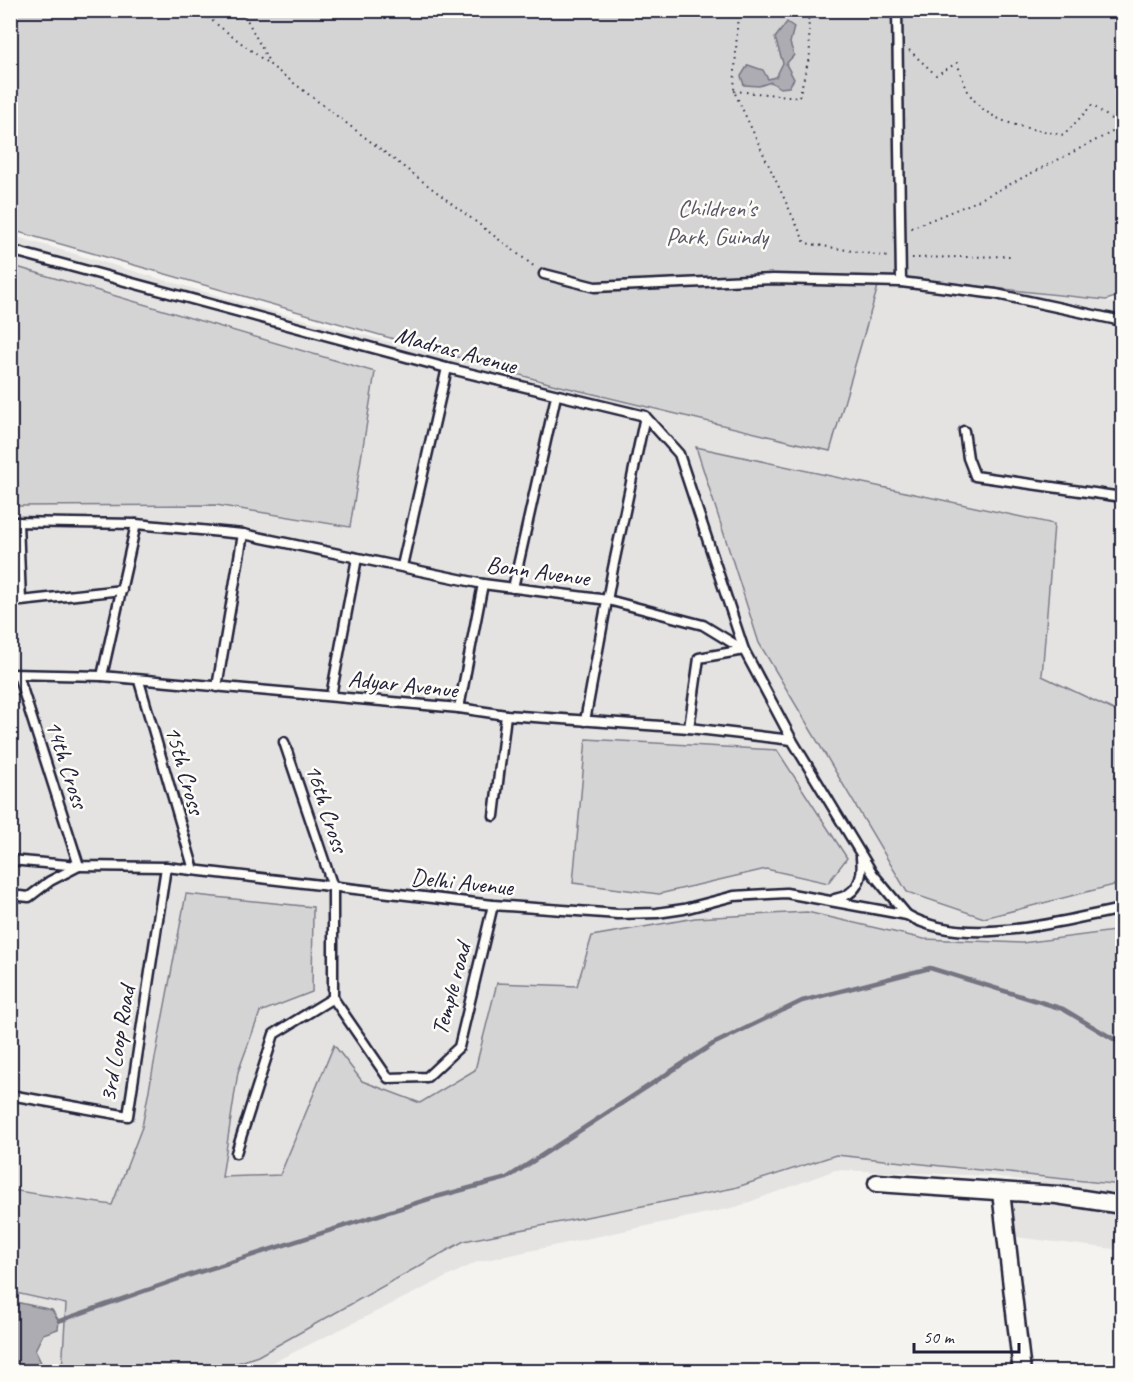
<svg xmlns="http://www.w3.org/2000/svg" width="1133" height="1382" viewBox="0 0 1133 1382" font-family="Caveat,sans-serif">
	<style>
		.built { fill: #e4e3e2 }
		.green { fill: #d5d4d5; stroke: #7c7b88; stroke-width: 1.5 }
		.water { fill: #acacb2; stroke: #757582; stroke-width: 1.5 }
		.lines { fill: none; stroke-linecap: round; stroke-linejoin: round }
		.stream { stroke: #757582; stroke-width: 4.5 }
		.service-casing { stroke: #22223b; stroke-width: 13 }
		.minor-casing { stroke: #22223b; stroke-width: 21 }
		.path { stroke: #22223b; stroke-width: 2; stroke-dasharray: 1.5 4.5; stroke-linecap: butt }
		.service { stroke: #fdfcf7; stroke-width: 8 }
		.minor { stroke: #fdfcf7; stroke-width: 16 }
		.labels { text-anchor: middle; stroke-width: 5; stroke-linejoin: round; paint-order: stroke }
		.park-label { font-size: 24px; fill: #585769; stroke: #fdfcf7 }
		.street-label { font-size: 24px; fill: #22223b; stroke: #fdfcf7 }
	</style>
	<rect width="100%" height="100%" fill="#f4f3ef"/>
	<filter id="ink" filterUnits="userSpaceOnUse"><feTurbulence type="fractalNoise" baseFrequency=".0167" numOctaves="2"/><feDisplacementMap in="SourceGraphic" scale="12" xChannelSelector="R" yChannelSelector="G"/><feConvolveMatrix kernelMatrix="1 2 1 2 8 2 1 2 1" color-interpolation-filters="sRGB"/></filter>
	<g filter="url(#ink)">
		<g class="built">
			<path d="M10,235L260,308L552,384L830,451L881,276L1122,303V1195L993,1176L835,1170L736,1207L477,1262L278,1360L249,1371H11Z"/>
			<path d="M1001,1192L1122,1212V1250L1006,1236Z"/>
		</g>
		<g class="green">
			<path d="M10,11H1122V295L1106,300L881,276L830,451L552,384L11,230Z"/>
			<path d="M10,265L375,372L350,527L216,505L11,506Z"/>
			<path d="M696,447L1054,524L1042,676L1122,714V883L984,918L907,892L759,643Z"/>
			<path d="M586,739L777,750L847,858L828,883L766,869L659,894L573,883Z"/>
			<path d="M186,894L313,907L312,992L260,1012L238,1072L222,1177L280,1175L334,1045L362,1081L420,1103L475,1070L497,983L577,986L592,936L695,918L807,912L924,939L1022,943L1122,930V1185L836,1155L734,1188L464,1241L258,1356L214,1371H62L66,1304L11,1292V1190L112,1205L142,1127Z"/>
		</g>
		<g class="water">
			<path d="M787,22L794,27L790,43L794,55L786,64L794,79L789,87L780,88L771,82L759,86L744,85L741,76L748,65L763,70L768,79L776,77L783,63L775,38Z"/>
			<path d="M11,1301L52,1310L59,1321L58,1329L43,1334L35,1350L45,1371H11Z"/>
		</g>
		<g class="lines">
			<path class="stream" d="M59,1321L190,1275L432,1198L507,1178L713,1044L802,1001L930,968L1063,1009L1122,1044"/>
			<defs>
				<g id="service">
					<path d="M897,10L901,282"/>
					<path d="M10,250L447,368L645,416L679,454L744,650L699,658L689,728"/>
					<path d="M544,274L595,287L773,279L901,282L996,294L1122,321"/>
					<path d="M964,431L968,458L975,476L1122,497"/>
					<path d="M10,522L136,524L243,534L483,584L608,600L703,625L744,650L792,740L873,874L907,915"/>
					<path d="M18,522L21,601L122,590"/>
					<path d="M402,566L447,368"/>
					<path d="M513,588L556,396"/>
					<path d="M10,674L102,676L459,708L506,715L689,728L792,740"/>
					<path d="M102,676L136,524"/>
					<path d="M139,681L194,870"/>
					<path d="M217,687L243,534"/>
					<path d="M331,696L357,558"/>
					<path d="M459,708L483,584"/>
					<path d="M585,721L613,568L645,416"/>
					<path d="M284,742L333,887V998L388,1078L427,1077L459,1047L493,905"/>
					<path d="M494,816L506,715"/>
					<path d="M10,860L79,866L166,867L493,905L618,914L657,913L684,909L734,896L786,893L907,915C966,949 1059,921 1122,909"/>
					<path d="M10,895L29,897L50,881L79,866L18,675"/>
					<path d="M835,899C857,895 864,878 861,858"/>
					<path d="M10,1095L128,1116L166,867"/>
					<path d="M236,1153L274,1034L333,998"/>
				</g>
				<g id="minor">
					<path d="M877,1183L1057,1195L1122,1205"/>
					<path d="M1001,1192L1022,1372"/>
				</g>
			</defs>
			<use href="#service" class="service-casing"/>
			<use href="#minor" class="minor-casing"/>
			<g class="path">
				<path d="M198,10L535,267"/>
				<path d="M242,10L268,60"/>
				<path d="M738,10L734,91L805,243L888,257"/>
				<path d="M909,50L936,75L957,63C961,73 964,84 969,93C989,126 1031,128 1064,135L1092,105L1122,127"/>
				<path d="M734,91L799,97L810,54L808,10"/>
				<path d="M911,228L975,202L1122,127"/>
				<path d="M912,258L1011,256"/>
			</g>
			<use href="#service" class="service"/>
			<use href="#minor" class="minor"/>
		</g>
	</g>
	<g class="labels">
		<g class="park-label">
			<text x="717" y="216">Children's<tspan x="717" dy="28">Park, Guindy</tspan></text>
		</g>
		<g class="street-label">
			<text transform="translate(456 350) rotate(15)" y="8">Madras Avenue</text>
			<text transform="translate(538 571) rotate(8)" y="8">Bonn Avenue</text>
			<text transform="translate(403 684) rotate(6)" y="8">Adyar Avenue</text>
			<text transform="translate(67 764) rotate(72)" y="8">14th Cross</text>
			<text transform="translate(185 770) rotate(74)" y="8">15th Cross</text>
			<text transform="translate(327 808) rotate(72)" y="8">16th Cross</text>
			<text transform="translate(462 882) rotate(6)" y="8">Delhi Avenue</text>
			<text transform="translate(451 989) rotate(-75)" y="8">Temple road</text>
			<text transform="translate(117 1044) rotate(-80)" y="8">3rd Loop Road</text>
		</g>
	</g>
	<rect width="1133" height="1382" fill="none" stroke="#fdfcf7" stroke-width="36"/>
	<rect x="18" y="18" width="1097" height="1346" fill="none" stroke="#22223b" stroke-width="2" filter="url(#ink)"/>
	<path d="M914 1343v9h105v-9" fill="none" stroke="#22223b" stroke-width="3"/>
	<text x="923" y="1343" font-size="18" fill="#22223b" stroke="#fdfcf7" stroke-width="4.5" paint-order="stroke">50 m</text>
</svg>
